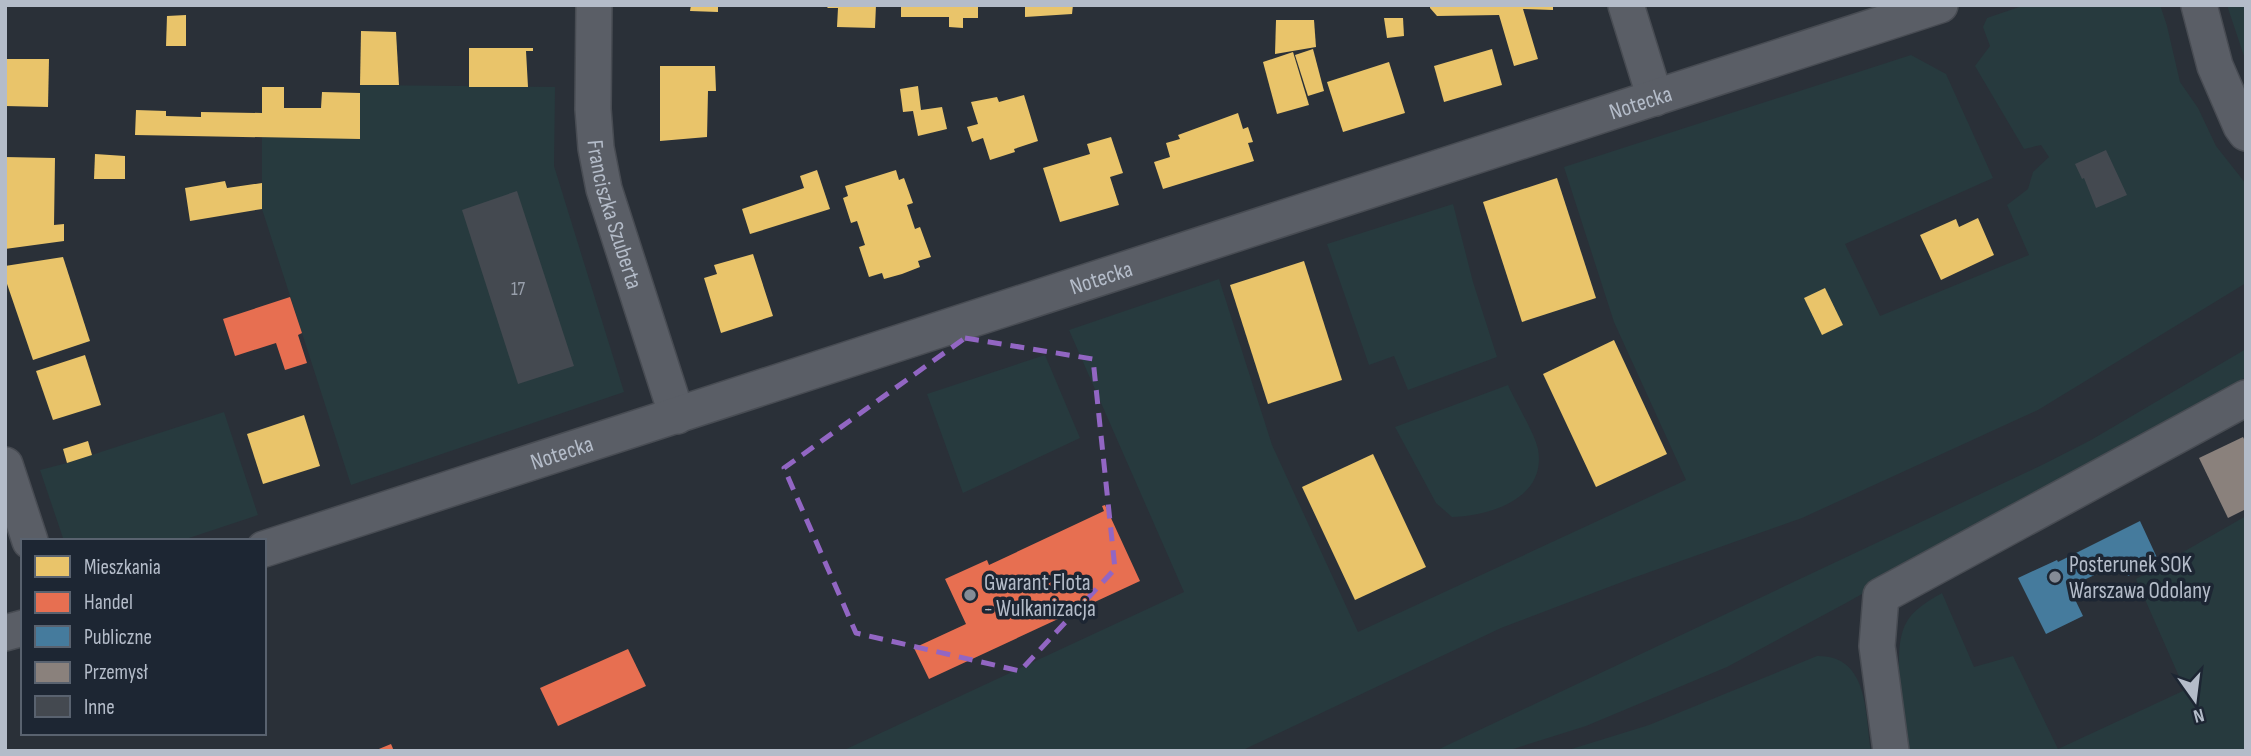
<svg xmlns="http://www.w3.org/2000/svg" width="2251" height="756" viewBox="0 0 2251 756" font-family="'Sofia Sans Condensed',sans-serif">
	<style>
		.green { fill: #273a3e }
		.homes { fill: #e9c46a }
		.shops { fill: #e76f51 }
		.public { fill: #457b9d }
		.industry { fill: #8a817c }
		.building { fill: #444950 }
		.lines { fill: none; stroke-linecap: round; stroke-linejoin: round }
		.minor-casing { stroke: #484c53; stroke-width: 38 }
		.minor { stroke: #5a5e66; stroke-width: 35 }
		.marked { fill: none; stroke: #9266c3; stroke-width: 5; stroke-dasharray: 14 9; stroke-linejoin: round }
		.poi-dot { fill: #848b96; stroke: #1d2633; stroke-width: 2.5 }
		.labels { text-anchor: middle; stroke-width: 7; stroke-linejoin: round; paint-order: stroke }
		.number-label { font-size: 19px; fill: #989fab }
		.street-label { font-size: 23px; fill: #b4bcc9; stroke: #1d2633 }
		.poi-label { font-size: 23px; fill: #b4bcc9; stroke: #1d2633; text-anchor: start }
	</style>
	<rect width="100%" height="100%" fill="#2a3038"/>
	<g class="green">
		<path d="M2025,5H2160L2167,26L2180,82L2198,108L2216,146L2246,184V283L2038,410L1802,518L1630,579L1501,628L1241,751H842L1184,592L1069,330L1219,279L1272,445L1358,632L1686,480L1614,322L1564,167L1911,55L1946,74L1993,178L1845,244L1880,316L2029,255L2007,205L2028,189L2033,172L2049,157L2041,145L2024,149L1975,66L1990,46L1983,27L1987,18Z"/>
		<path d="M2228,5H2246V62L2228,8Z"/>
		<path d="M360,85L555,87L554,166L624,392L351,485L262,209V137L359,138Z"/>
		<path d="M1453,204L1473,282L1497,357L1408,390L1394,356L1369,365L1327,244Z"/>
		<path d="M2246,349V377L1846,603L1727,667L1586,726L1507,751H1435L2044,464L2091,440Z"/>
		<path d="M1045,355L1080,438L963,493L927,394Z"/>
		<path d="M1508,385C1515,401 1535,434 1538,449C1547,498 1491,516 1452,517L1436,503L1395,427Z"/>
		<path d="M224,412L258,515L180,541H64L40,470L67,463Z"/>
		<path d="M2246,516V751H1909C1905,717 1891,655 1905,625C1912,610 1928,601 1942,593L1974,667L2013,656L2058,749L2185,690L2136,579Z"/>
		<path d="M1817,656C1869,655 1865,713 1871,751H1565L1649,725Z"/>
	</g>
	<g class="homes">
		<path d="M691,5H718V12L690,11Z"/>
		<path d="M825,5H876L875,28L837,27L838,8H828Z"/>
		<path d="M901,5H978V18H963V28L949,27V17H901Z"/>
		<path d="M1025,5H1073L1072,14L1025,17Z"/>
		<path d="M1430,5H1553V10L1523,9L1538,59L1514,66L1499,15L1437,16L1430,8Z"/>
		<path d="M186,15V46H166L167,16Z"/>
		<path d="M1384,18H1403L1404,36L1387,38Z"/>
		<path d="M1276,20H1314L1316,47L1275,54Z"/>
		<path d="M361,31L396,32L399,85H360Z"/>
		<path d="M469,48H533V51H526L528,87H469Z"/>
		<path d="M1313,49L1324,91L1308,96L1295,55Z"/>
		<path d="M1492,49L1502,85L1444,102L1434,66Z"/>
		<path d="M1293,52L1309,105L1277,114L1263,62Z"/>
		<path d="M5,59H49L48,107L5,106Z"/>
		<path d="M1389,62L1405,113L1343,132L1327,82Z"/>
		<path d="M660,66H715L716,91H708L707,137L660,141Z"/>
		<path d="M918,86L921,110L942,107L947,129L918,136L913,111L903,112L900,89Z"/>
		<path d="M262,87H284V108H321L322,92L360,93V139L135,135L136,110L166,111V116L201,117V112L262,113Z"/>
		<path d="M1024,95L1038,141L1014,149L1015,152L990,160L983,138L972,142L967,127L978,124L971,102L997,97L999,102Z"/>
		<path d="M1238,113L1243,129L1248,127L1253,142L1248,143L1254,161L1163,189L1154,162L1170,157L1166,143L1180,139L1178,135Z"/>
		<path d="M1111,137L1123,173L1110,177L1119,205L1060,222L1043,168L1090,154L1087,144Z"/>
		<path d="M95,154L125,156V179H94Z"/>
		<path d="M5,157L55,158L54,225L64,224V241L5,249Z"/>
		<path d="M817,170L830,209L750,234L742,209L804,188L800,176Z"/>
		<path d="M896,170L899,180L904,178L913,203L907,205L915,229L920,227L931,257L918,261L920,267L902,274L884,279L882,273L869,277L859,247L865,245L857,221L851,223L843,198L848,196L845,186Z"/>
		<path d="M1557,178L1596,298L1522,322L1483,202Z"/>
		<path d="M225,181L227,188L262,183V209L190,221L185,188Z"/>
		<path d="M1978,218L1994,255L1941,280L1920,235L1956,219L1959,227Z"/>
		<path d="M753,254L773,316L721,333L704,278L717,274L714,265Z"/>
		<path d="M63,257L90,341L33,360L5,278V266Z"/>
		<path d="M1304,261L1342,380L1268,404L1230,285Z"/>
		<path d="M1825,288L1843,325L1822,335L1804,298Z"/>
		<path d="M1614,340L1667,454L1596,487L1543,374Z"/>
		<path d="M85,355L101,405L53,420L36,371Z"/>
		<path d="M304,415L320,466L263,484L247,434Z"/>
		<path d="M88,441L92,455L67,463L63,449Z"/>
		<path d="M1373,454L1426,567L1355,600L1302,487Z"/>
	</g>
	<g class="shops">
		<path d="M290,297L302,333L298,335L307,363L285,370L276,343L235,356L223,319Z"/>
		<path d="M1105,505L1140,581L929,679L914,648L966,624L945,579L987,560L989,565L1104,511L1102,506Z"/>
		<path d="M628,649L646,686L558,726L540,688Z"/>
		<path d="M391,744L394,751H374Z"/>
	</g>
	<path class="public" d="M2140,521L2159,562L2128,576L2122,562L2069,587L2083,616L2046,634L2018,578L2057,560L2058,562Z"/>
	<path class="industry" d="M2243,437L2246,443V509L2228,518L2199,458Z"/>
	<g class="building">
		<path d="M2106,150L2127,195L2096,208L2084,178L2082,179L2075,164Z"/>
		<path d="M517,191L574,366L518,384L462,210Z"/>
	</g>
	<g class="lines">
		<defs>
			<g id="minor">
				<path id="s1" d="M594,5L593,109L596,148L604,189L677,416"/>
				<path d="M1626,5L1655,98"/>
				<path d="M2199,5L2215,66L2241,126L2246,133"/>
				<path d="M5,465L30,541"/>
				<path id="s2" d="M264,549L1940,5"/>
				<path d="M5,633L23,628"/>
				<path d="M1891,751L1877,646L1881,596L2246,398"/>
			</g>
		</defs>
		<use href="#minor" class="minor-casing"/>
		<use href="#minor" class="minor"/>
	</g>
	<path class="marked" d="M965,338L1093,359L1115,569L1020,671L856,633L784,468Z"/>
	<g class="poi-dot">
		<circle cx="2055" cy="577" r="7"/>
		<circle cx="970" cy="595" r="7"/>
	</g>
	<g class="labels">
		<g class="number-label">
			<text x="518" y="295">17</text>
		</g>
		<g class="street-label">
			<text dy="8" stroke="none"><textPath href="#s2" startOffset="1447">Notecka</textPath></text>
			<text dy="8" stroke="none"><textPath href="#s1" startOffset="212">Franciszka Szuberta</textPath></text>
			<text dy="8" stroke="none"><textPath href="#s2" startOffset="880">Notecka</textPath></text>
			<text dy="8" stroke="none"><textPath href="#s2" startOffset="313">Notecka</textPath></text>
		</g>
		<g class="poi-label">
			<text x="2069" y="572">Posterunek SOK<tspan x="2069" dy="26">Warszawa Odolany</tspan></text>
			<text x="984" y="590">Gwarant Flota<tspan x="984" dy="26">- Wulkanizacja</tspan></text>
		</g>
	</g>
	<rect width="2251" height="756" fill="none" stroke="#b4bcc9" stroke-width="14"/>
	<rect x="21" y="539" width="245" height="196" fill="#1d2633" stroke="#59626f" stroke-width="2"/>
	<rect x="35" y="556" width="35" height="21" fill="#e9c46a" stroke="#59626f" stroke-width="2"/>
	<text x="84" y="574" font-size="21" fill="#b4bcc9">Mieszkania</text>
	<rect x="35" y="592" width="35" height="21" fill="#e76f51" stroke="#59626f" stroke-width="2"/>
	<text x="84" y="609" font-size="21" fill="#b4bcc9">Handel</text>
	<rect x="35" y="626" width="35" height="21" fill="#457b9d" stroke="#59626f" stroke-width="2"/>
	<text x="84" y="644" font-size="21" fill="#b4bcc9">Publiczne</text>
	<rect x="35" y="662" width="35" height="21" fill="#8a817c" stroke="#59626f" stroke-width="2"/>
	<text x="84" y="679" font-size="21" fill="#b4bcc9">Przemysł</text>
	<rect x="35" y="696" width="35" height="21" fill="#444950" stroke="#59626f" stroke-width="2"/>
	<text x="84" y="714" font-size="21" fill="#b4bcc9">Inne</text>
	<g transform="translate(2195 700) rotate(166)" stroke="#1d2633" stroke-width="5" paint-order="stroke">
	<path d="M0-5L12 26L0 18L-12 26Z" fill="#b4bcc9"/>
	<text y="-10" font-size="19" font-weight="bold" text-anchor="middle" fill="#b4bcc9">N</text>
	</g>
</svg>
